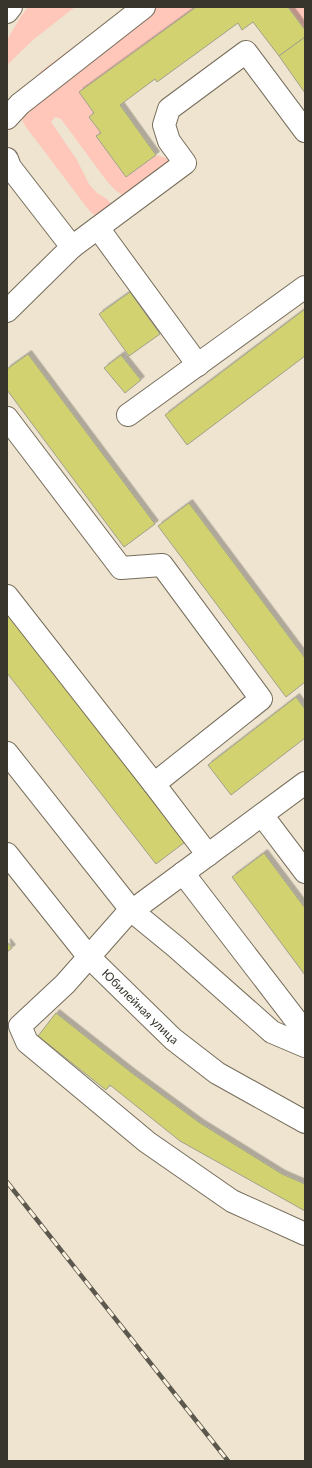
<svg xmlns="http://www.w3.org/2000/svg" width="312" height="1468" viewBox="0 0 312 1468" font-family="Lato,sans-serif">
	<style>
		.green { fill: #fec7ba }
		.building { fill: #d2d36f; stroke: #a0a18d; filter: url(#shadow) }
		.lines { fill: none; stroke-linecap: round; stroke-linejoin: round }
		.minor-casing { stroke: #766d5b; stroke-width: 24 }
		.major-casing { stroke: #766d5b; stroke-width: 24 }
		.minor { stroke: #fff; stroke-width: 22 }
		.major { stroke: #fff; stroke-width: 22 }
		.rail-casing { stroke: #5c584e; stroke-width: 4.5 }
		.rail { stroke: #fcf1dd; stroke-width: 3; stroke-dasharray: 9; stroke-linecap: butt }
		.labels { text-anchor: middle; stroke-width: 3.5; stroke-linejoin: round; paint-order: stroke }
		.street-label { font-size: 12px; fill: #38352d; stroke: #fcf1dd }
	</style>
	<defs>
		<filter id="shadow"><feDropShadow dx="3.5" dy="-3.5" stdDeviation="0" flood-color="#0004"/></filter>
	</defs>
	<rect width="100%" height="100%" fill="#eee4d0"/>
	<g class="green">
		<path d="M28,7H75L34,39L7,65V40L20,18Z"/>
		<path d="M126,7H196L94,113L101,133L96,136L126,177L156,155L172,160L123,196L114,189L106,180L61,119L55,117L51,122L77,160L89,184L97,193L107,199L111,204L110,210L98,216L93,214L88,209L26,127L23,122L22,105L26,95L40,72Z"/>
		<path d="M288,7H305V30Z"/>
	</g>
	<g class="building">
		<path d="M196,7H288L305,30V37L279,56L253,22L242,30L238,23L157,82L155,79L120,105L156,155L126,177L96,136L101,133L89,117L94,113L79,92Z"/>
		<path d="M305,37V93L279,56Z"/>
		<path d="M130,292L160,334L129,356L99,314Z"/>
		<path d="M305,309V356L187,445L165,415Z"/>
		<path d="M28,354L155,524L124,547L7,390V369Z"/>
		<path d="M121,355L141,380L125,393L104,368Z"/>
		<path d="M189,503L305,658V682L286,697L158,526Z"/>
		<path d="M7,605L189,839L156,864L7,673Z"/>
		<path d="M296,697L305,709V738L231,795L208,765Z"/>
		<path d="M264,853L305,908V975L232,877Z"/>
		<path d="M7,942L12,948L7,952Z"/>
		<path d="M56,1013L132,1073L200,1123L282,1174L305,1184V1211L180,1141L110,1085L106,1090L38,1036Z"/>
	</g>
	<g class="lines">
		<defs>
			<g id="minor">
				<path d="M7,118L20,104L144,7"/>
				<path d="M7,159L10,167L72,247"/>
				<path d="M98,228L198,365"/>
				<path d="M7,311L72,247L185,163L169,141L164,125L169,109L246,52L305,131"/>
				<path d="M128,415L305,287"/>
				<path d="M7,418L121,568L162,565L261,699L154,784"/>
				<path d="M7,596L154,784L208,855"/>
				<path d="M7,753L132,911L176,947L272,1032L305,1046"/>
				<path d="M305,783L125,916L65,984L20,1026L27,1042L147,1142L232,1201L305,1234"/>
				<path d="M262,815L305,872"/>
				<path id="s1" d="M7,854L88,956L173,1039L217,1073L305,1122"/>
				<path d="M183,873L305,1032"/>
			</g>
			<path id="major" d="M7,12L11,7"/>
		</defs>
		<use href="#minor" class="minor-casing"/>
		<use href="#major" class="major-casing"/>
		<use href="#minor" class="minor"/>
		<use href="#major" class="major"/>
		<defs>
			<path id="rail" d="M7,1182L228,1461"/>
		</defs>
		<use href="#rail" class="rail-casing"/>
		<use href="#rail" class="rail"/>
	</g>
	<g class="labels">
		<g class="street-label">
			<text dy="4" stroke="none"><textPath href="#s1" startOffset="203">Юбилейная улица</textPath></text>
		</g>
	</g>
	<rect width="312" height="1468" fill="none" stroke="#38352d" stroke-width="16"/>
</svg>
